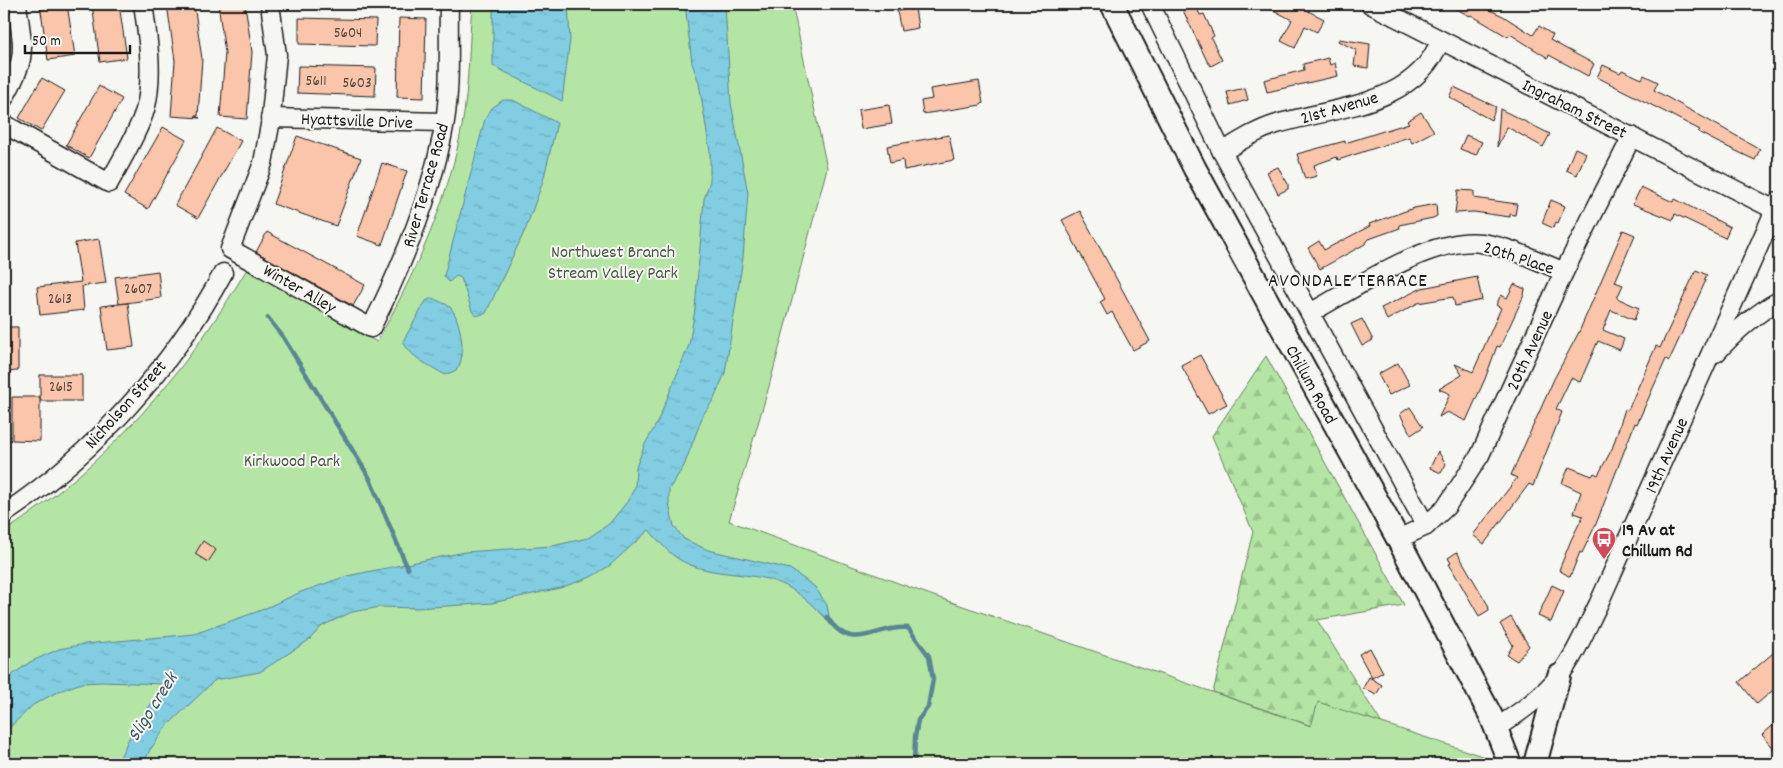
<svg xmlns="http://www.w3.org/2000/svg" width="1783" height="768" viewBox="0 0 1783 768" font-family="Dekko,sans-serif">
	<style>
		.forest { fill: url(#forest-firs); stroke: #688060 }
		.park { fill: #b4e5a5; stroke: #688060 }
		.water { fill: url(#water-ripples); stroke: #598693 }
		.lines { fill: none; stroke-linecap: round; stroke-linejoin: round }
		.stream { stroke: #598693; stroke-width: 4.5 }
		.building { fill: #fac5ab; stroke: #1c1c1c }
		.minor-casing { stroke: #1c1c1c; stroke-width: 21 }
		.major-casing { stroke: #1c1c1c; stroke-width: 26 }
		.minor { stroke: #f6f6f2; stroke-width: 18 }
		.major { stroke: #f6f6f2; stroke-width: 22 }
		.labels { text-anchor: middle; stroke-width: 4; stroke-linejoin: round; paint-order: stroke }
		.number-label { font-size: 15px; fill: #544640 }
		.street-label { font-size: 18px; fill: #1c1c1c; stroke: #f6f6f2 }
		.park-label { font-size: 18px; fill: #4a5845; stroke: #f6f6f2 }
		.poi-label { font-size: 18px; font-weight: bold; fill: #1c1c1c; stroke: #f6f6f2; text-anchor: start }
		.neighbourhood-label { font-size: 19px; letter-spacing: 1px; fill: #1c1c1c; stroke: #f6f6f2 }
		.water-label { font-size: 19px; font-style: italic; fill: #405a61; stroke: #f6f6f2 }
	</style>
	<defs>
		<pattern id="forest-firs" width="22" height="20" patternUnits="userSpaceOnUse" patternTransform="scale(1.25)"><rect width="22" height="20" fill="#b4e5a5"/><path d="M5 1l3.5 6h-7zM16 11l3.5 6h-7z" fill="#9ac48d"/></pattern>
		<pattern id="water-ripples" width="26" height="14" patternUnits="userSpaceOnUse" patternTransform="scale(1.25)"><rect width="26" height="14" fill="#82cde2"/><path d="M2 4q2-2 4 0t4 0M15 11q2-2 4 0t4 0" fill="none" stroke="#70afc1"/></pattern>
	</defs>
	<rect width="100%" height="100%" fill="#f6f6f2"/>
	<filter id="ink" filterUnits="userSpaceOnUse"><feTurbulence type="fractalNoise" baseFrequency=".02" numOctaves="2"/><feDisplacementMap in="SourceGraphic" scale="10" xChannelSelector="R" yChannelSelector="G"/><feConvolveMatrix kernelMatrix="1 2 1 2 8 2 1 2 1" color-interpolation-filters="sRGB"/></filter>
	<g filter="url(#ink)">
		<path class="forest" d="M1266,356L1404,605L1317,620L1382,724L1318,703L1312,726L1213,692L1253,532L1212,436Z"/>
		<path class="park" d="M472,4H792L827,168L768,390L729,521L928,594L1311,726L1318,702L1485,757L1487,764H4V532C109,462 183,377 247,269L377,342C414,275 448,202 462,126C469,86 469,44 472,4Z"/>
		<g class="water">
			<path d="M493,4H568L570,40L562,101L493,66Z"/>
			<path d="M685,4H725L731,103L748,193L743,258L725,373L714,399L703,415L684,466L669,489V504L674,526L684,539L708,550L790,569L815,587L827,605L830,622C817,610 804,596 788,587C755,569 713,579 680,560C667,552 659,541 649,530L609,566L591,577L560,588L492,603L417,608L381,607L352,612L322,626L309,640L260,672L215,680L166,727L150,750L143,764H117L130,736L164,684L102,682L82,683L59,691L33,705L4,733V681L30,662L59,649L85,644L194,634L259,611L301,592L347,576L465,552L552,546L588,538L609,524L627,502L635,487L636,467L645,444L657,423L689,345L695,309L704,199L710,181V152L699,83L692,63Z"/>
			<path d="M503,100H513L557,123L543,181L526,228L486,313L476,316L472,311L461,278L456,276L449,282L444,276L485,119L492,108Z"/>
			<path d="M432,298C438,301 445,303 450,307C460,316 468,360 456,370C454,372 448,373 445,375C431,366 410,358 403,341L426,301Z"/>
		</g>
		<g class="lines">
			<g class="stream">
				<path d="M268,318L283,337L369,477L408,569"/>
				<path d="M827,617C852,656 877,624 908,628L929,656L933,679L928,707L918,720L915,737L914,764"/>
			</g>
		</g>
		<g class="building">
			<path d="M40,4H67L75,56L48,60Z"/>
			<path d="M92,4H119L127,58L100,62Z"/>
			<path d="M167,4H194L202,59L198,116H195L200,118L171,116L175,61Z"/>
			<path d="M218,4H245L252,52L247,119L220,117L225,53Z"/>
			<path d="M1180,4H1195L1200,15L1204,14L1214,36L1211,38L1222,60L1211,66L1207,61Z"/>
			<path d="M1262,4H1302L1310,8L1308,11L1324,19L1317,32L1305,26L1295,48L1281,41L1292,20Z"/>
			<path d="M1446,4H1477L1503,16L1533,35L1539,26L1553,35L1550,40L1594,64L1588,76L1549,55L1548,58L1510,34L1508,37L1471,15L1470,16Z"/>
			<path d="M915,8L918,28L901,31L897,11Z"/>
			<path d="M299,18L376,20L375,46L299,44Z"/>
			<path d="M399,18L426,19L424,98L397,97Z"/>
			<path d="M1339,39L1370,44L1368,68L1354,66L1356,50L1338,41Z"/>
			<path d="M1328,58L1330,65L1335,63L1338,76L1267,92L1264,80L1304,70L1303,64Z"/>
			<path d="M1603,65L1620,73L1622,70L1642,79L1644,75L1658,82L1654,90L1760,149L1755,160L1715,141L1698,132L1700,130L1597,77Z"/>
			<path d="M298,66L376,68L375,96L297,93Z"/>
			<path d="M42,78L65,91L41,131L19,118Z"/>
			<path d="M979,81L983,103L981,105L923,114L921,101L932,99L930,89Z"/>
			<path d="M99,86L122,99L89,158L66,145Z"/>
			<path d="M1454,87L1496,107L1491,120L1449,97Z"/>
			<path d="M1245,88L1248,100L1230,105L1227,92Z"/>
			<path d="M889,105L892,124L861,129L858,110Z"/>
			<path d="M1500,109L1550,134L1543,147L1507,127L1497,147Z"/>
			<path d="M1421,112L1434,131L1412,143L1409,137L1338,160L1337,157L1314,165L1317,176L1305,179L1297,154L1345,141V143L1409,123L1407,121Z"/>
			<path d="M163,127L186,140L148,209L124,195Z"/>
			<path d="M217,128L241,141L198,218L175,205Z"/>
			<path d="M949,135L954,160L904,170L903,160L890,163L887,146Z"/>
			<path d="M1466,135L1482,142L1476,155L1460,149Z"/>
			<path d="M297,136L361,158L336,226L273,204Z"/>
			<path d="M1575,148L1586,153L1577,175L1566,170Z"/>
			<path d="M382,163L407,171L382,245L357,236Z"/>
			<path d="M1278,167L1288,184V189L1278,194L1267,172Z"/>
			<path d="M1641,187L1673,202L1675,199L1730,227L1725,238L1675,214L1673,220L1633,204Z"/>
			<path d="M1458,190L1474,191V198L1517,204L1515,215L1510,214V217L1474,212L1455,213Z"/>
			<path d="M1551,200L1565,206L1558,223L1556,222L1553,228L1542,223Z"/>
			<path d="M1436,204L1437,216L1433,218L1399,225L1400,228L1369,239L1365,244L1320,269L1308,248L1319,241L1324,250L1370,226L1369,224L1414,208Z"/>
			<path d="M1080,211L1150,341L1133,350L1112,312L1107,315L1100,302L1105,299L1062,220Z"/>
			<path d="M1623,230L1635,235L1615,282L1623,285L1617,298L1639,308L1634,320L1611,310L1603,330L1624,339L1620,350L1598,341L1580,382L1571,378L1556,409L1562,412L1533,486L1529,484L1484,544L1473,535L1517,478L1511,475L1554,379L1579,332Z"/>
			<path d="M267,232L365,285L353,306L256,252Z"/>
			<path d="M99,239L106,283L82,286L84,310L40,315L37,287L81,282L75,243Z"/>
			<path d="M1696,270L1707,275L1704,280H1706L1669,361L1666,359L1637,424L1635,423L1596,524L1582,553L1580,552L1570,577L1559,570L1571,540L1583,516L1574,513L1581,492L1562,483L1569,467L1592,476L1594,473L1598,475L1612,449L1625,409L1628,410L1656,346L1660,348Z"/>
			<path d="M158,271L161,298L119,304L115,277Z"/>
			<path d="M1477,277L1482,300L1455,306L1453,297L1418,303L1387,320L1381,308L1422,288Z"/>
			<path d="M1514,284L1525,289L1524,295L1500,347L1497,346L1485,379L1466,421L1447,412L1439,417L1450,394L1439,389L1462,375L1455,364L1473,372L1501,308L1496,305L1501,295L1507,298Z"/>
			<path d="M128,303L134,347L107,350L101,306Z"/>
			<path d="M1362,319L1373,340L1362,346L1351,324Z"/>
			<path d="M4,327H18V371L4,372Z"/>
			<path d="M1200,355L1227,404L1208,414L1181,365Z"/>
			<path d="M1398,363L1410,385L1389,395L1378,374Z"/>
			<rect x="40" y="375" width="42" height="26"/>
			<path d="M12,397H40V441L12,440Z"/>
			<path d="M1410,407L1423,427L1411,435L1400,414Z"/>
			<path d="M1438,451L1446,464L1441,473L1430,468Z"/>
			<path d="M203,541L216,550L208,562L195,554Z"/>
			<path d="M1457,552L1488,605L1489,610L1479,616L1449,564L1451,563L1448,558Z"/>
			<path d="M1552,585L1564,591L1551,622L1538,616Z"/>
			<path d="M1511,617L1529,646L1517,661L1507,655L1513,645L1500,624Z"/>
			<path d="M1370,648L1383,672L1372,678L1359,654Z"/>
			<path d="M1779,648V685L1757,704L1739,682Z"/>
			<path d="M1369,677L1382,685L1376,695L1363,688Z"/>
			<path d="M1779,720V754L1762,735Z"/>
		</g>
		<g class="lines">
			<defs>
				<g id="minor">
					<path d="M270,4L277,55L270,125L263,163L230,249L371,328C403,264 433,193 445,121C451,83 448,42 449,4"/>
					<path d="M1150,4L1222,152L1426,526"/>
					<path d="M1370,4L1779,212"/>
					<path d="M4,98C28,56 23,50 17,4"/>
					<path d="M270,118L444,122"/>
					<path d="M4,124L109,183C121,161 138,133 145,110C154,78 148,37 143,4"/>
					<path d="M1222,152C1240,141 1257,130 1277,124C1334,107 1415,106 1440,41"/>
					<path d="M1310,313C1354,289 1431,236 1481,243C1510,247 1538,261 1564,272"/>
					<path d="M1716,353C1734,333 1756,313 1779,301"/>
					<path d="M4,514C94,454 172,368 223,273"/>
					<path d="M1398,539L1426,526L1446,507L1480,455L1564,272L1632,136"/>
					<path d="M1496,728C1519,713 1541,698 1559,676C1575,656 1586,629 1598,605L1779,201"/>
				</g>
				<g id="major">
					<path d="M1112,4L1195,169L1398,539L1491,716L1510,764"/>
					<path d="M1535,764L1559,676"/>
				</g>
			</defs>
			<use href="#minor" class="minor-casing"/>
			<use href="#major" class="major-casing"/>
			<use href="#minor" class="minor"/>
			<use href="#major" class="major"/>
		</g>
	</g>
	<defs>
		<symbol id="bus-pin" viewBox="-11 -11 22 30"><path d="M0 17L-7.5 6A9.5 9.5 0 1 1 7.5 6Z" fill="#d1495b" stroke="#f6f6f2"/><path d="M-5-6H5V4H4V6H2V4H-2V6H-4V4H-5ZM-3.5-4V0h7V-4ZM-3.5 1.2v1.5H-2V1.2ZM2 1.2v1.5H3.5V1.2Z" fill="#fff"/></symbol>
	</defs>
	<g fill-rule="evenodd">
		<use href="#bus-pin" x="1590" y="525" width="28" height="38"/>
	</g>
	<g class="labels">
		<g class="number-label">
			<text x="348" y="37">5604</text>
			<text x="316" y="85">5611</text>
			<text x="357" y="87">5603</text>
			<text x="138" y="293">2607</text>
			<text x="60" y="303">2613</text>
			<text x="61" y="391">2615</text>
		</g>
		<g class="street-label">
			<text transform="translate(1339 107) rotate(-16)" y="6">21st Avenue</text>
			<text transform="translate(1575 108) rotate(26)" y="6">Ingraham Street</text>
			<text transform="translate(357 120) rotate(2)" y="6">Hyattsville Drive</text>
			<text transform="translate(425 185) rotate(-74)" y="6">River Terrace Road</text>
			<text transform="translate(1519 257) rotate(18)" y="6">20th Place</text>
			<text transform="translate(300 288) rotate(30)" y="6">Winter Alley</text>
			<text transform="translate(1529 350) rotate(-65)" y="6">20th Avenue</text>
			<text transform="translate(1312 384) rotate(61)" y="6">Chillum Road</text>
			<text transform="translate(125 404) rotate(-48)" y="6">Nicholson Street</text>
			<text transform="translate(1666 455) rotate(-66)" y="6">19th Avenue</text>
		</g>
		<g class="park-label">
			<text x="613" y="257">Northwest Branch<tspan x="613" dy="21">Stream Valley Park</tspan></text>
			<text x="292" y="466">Kirkwood Park</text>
		</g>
		<g class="poi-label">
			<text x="1622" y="535">19 Av at<tspan x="1622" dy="21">Chillum Rd</tspan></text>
		</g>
		<g class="neighbourhood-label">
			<text x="1348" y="286">AVONDALE TERRACE</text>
		</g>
		<g class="water-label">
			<text transform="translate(151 706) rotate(-58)" y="7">Sligo creek</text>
		</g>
	</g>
	<rect width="1783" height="768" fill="none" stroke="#f6f6f2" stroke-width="20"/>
	<rect x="10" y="10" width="1763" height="748" fill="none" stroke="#1c1c1c" stroke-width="2" filter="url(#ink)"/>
	<path d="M25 45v8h105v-8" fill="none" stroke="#1c1c1c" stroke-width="2.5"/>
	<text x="32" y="45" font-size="15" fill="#1c1c1c" stroke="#f6f6f2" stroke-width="4" paint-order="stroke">50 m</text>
</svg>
